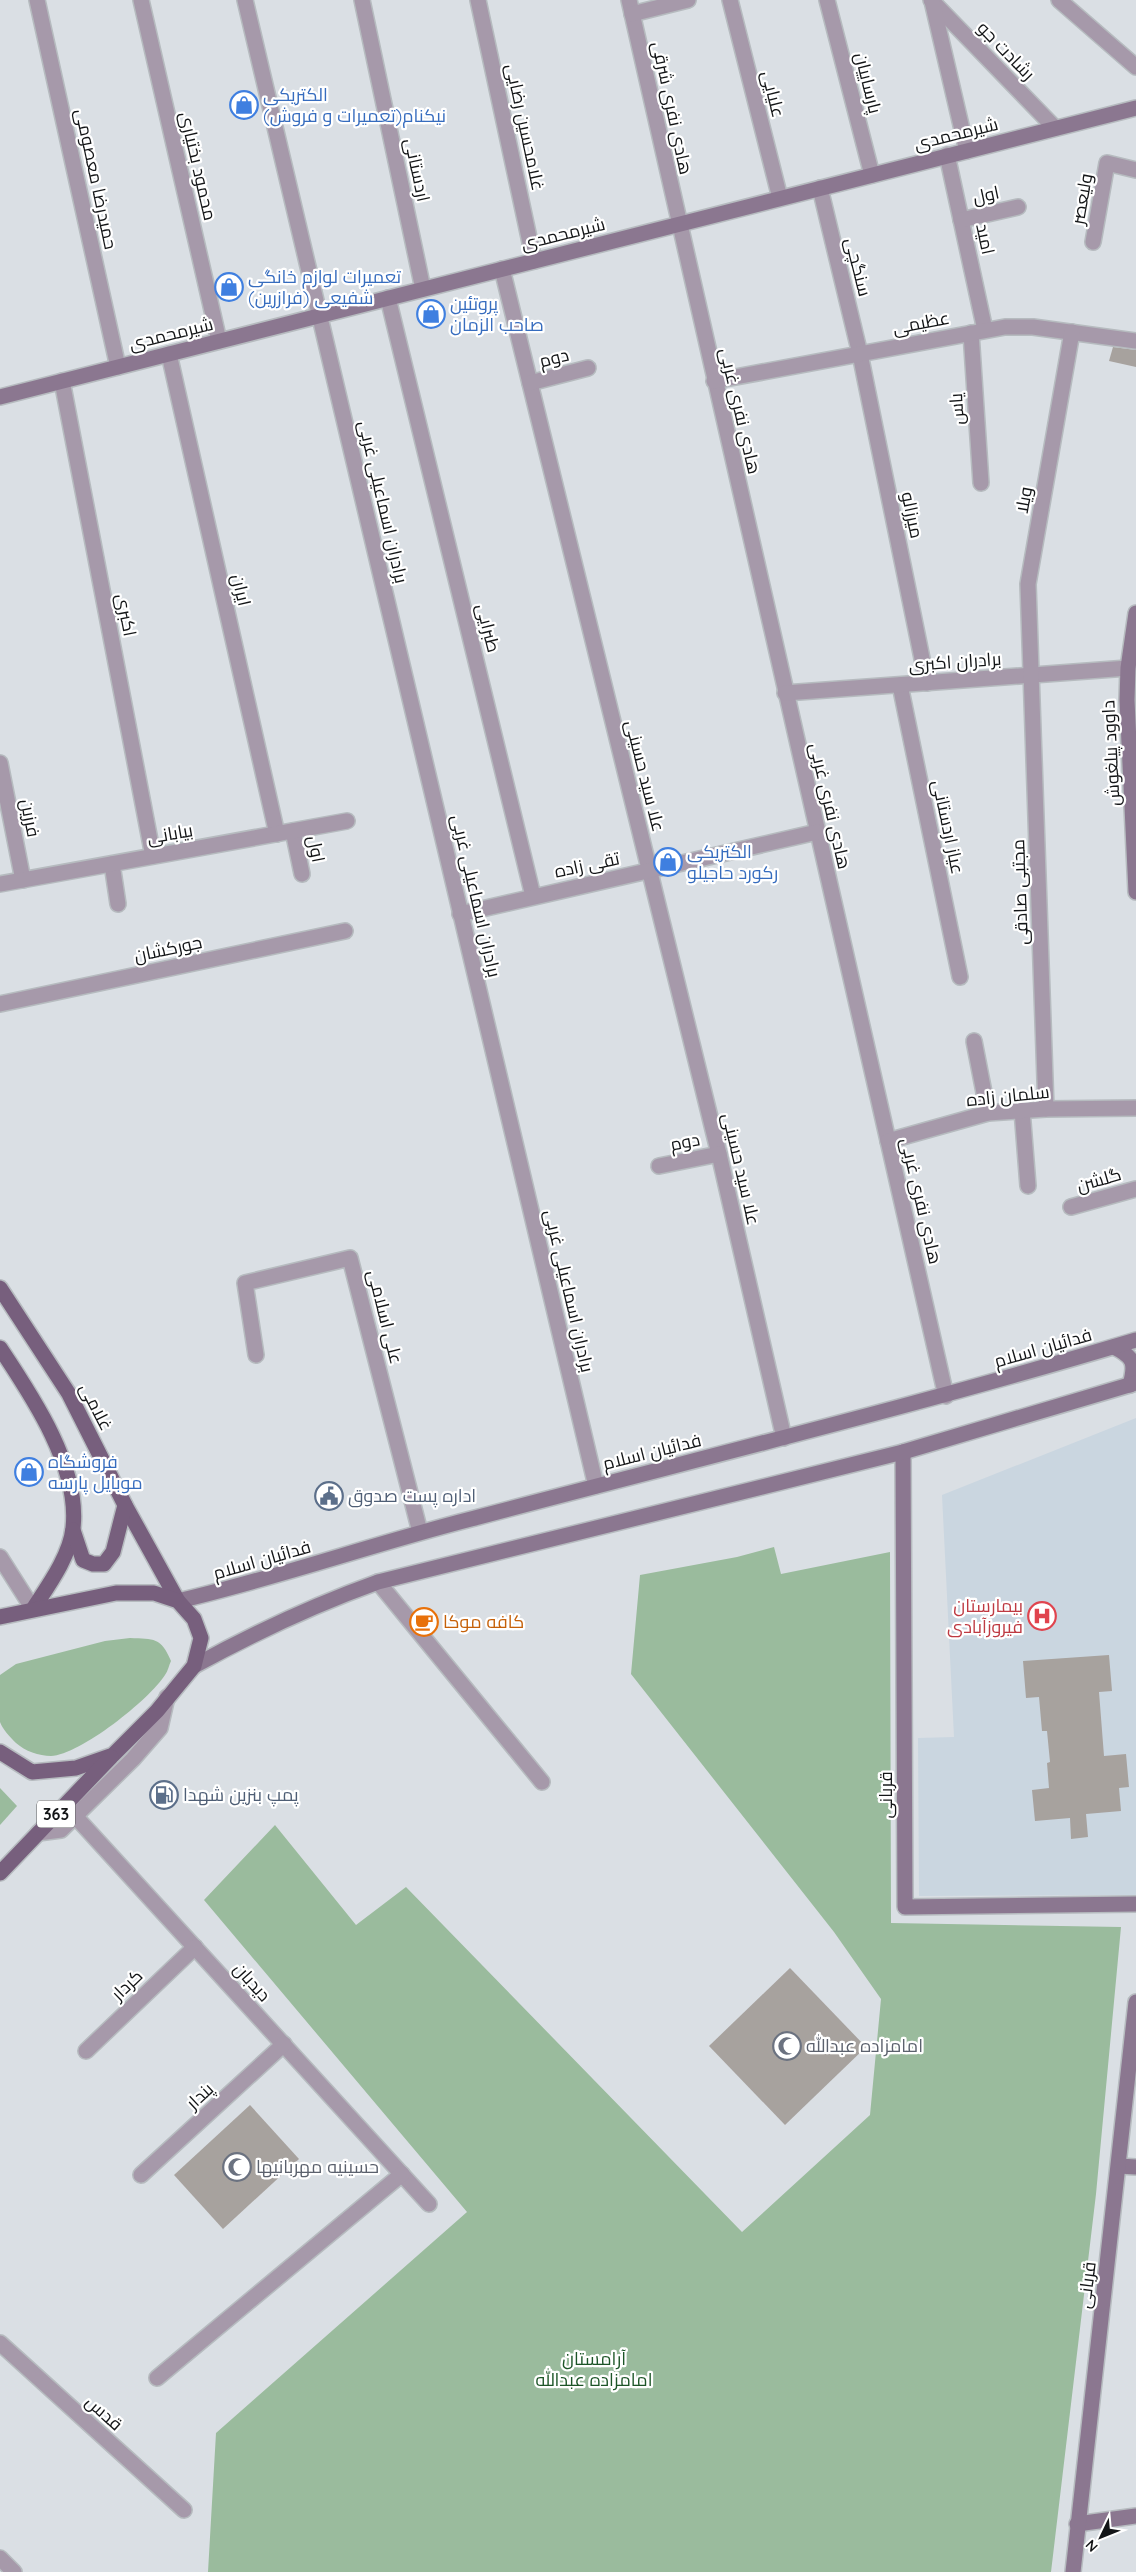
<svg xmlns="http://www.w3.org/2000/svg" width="1136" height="2572" viewBox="0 0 1136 2572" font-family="Quicksand,Cairo,sans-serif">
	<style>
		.built { fill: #cad6e0 }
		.green { fill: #9abb9d }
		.building { fill: #a7a29e }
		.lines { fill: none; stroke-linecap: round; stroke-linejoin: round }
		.street-casing { stroke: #b6bbbf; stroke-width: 18 }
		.secondary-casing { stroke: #b6bbbf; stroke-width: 18 }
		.primary-casing { stroke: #b6bbbf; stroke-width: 18 }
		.street { stroke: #a699aa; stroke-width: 15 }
		.secondary { stroke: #8b7790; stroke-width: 15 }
		.primary { stroke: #775f7d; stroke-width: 15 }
		.labels { text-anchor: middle; stroke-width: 4.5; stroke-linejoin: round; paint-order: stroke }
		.shield { fill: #fff; stroke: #5a5b5d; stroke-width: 1 }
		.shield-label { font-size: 16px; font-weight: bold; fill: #131517 }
		.street-label { font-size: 18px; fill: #131517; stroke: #fff }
		.shop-label { font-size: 18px; fill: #366cbe; stroke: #fff; text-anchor: start }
		.service-label { font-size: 18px; fill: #4e5e75; stroke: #fff; text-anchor: start }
		.health-label { font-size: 18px; fill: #be3a42; stroke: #fff; text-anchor: end }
		.food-label { font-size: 18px; fill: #c56008; stroke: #fff; text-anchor: start }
		.worship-label { font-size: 18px; fill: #5b616d; stroke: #fff; text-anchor: start }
		.park-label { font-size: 18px; fill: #1c5527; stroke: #fff }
	</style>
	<rect width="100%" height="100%" fill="#dadfe4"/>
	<path class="built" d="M1136,1418V1895L919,1896L918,1738L954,1737L942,1495Z"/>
	<g class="green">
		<path d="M774,1547L781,1574L890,1552L891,1923L1121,1927L1096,2194L1051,2572H208L216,2433L467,2212L204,1900L275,1825L356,1925L406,1887L742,2232L870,2115L881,1999L834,1932L631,1674L640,1575L737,1557Z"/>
		<path d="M130,1638C154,1639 161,1637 171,1661C169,1665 168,1671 165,1675C150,1699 80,1755 51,1756C39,1756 25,1751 16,1743C10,1737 3,1730 0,1722C0,1709 0,1689 0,1675L16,1664L105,1641Z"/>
		<path d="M0,1788L17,1806L0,1825Z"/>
	</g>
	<g class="building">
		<path d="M1113,347L1136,350V367L1109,361Z"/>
		<path d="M1109,1655L1112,1691L1099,1692L1104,1756L1126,1754L1129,1787L1119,1788L1121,1811L1086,1814L1088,1837L1071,1839L1070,1818L1035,1821L1032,1790L1049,1788L1047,1763L1050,1762L1047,1731H1042L1039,1697L1026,1698L1023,1661Z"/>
		<path d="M790,1968L866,2047L785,2125L709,2046Z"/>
		<path d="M250,2105L299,2159L223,2229L174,2175Z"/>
	</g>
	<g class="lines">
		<defs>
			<g id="street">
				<path d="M37,0L118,367"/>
				<path d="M141,0L219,341"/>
				<path d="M245,0L596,1486"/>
				<path d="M362,0L423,289"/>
				<path d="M478,0L534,261"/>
				<path d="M629,0L946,1396"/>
				<path d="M730,0L780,198"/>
				<path d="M827,0L872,175"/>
				<path d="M931,0L1055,128"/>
				<path d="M1059,0L1136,67"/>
				<path d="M932,1L967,151"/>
				<path d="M632,14L688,0"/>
				<path d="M947,155L985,330"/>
				<path d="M820,188L860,354L927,683"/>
				<path d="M961,220L1018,207"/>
				<path d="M1093,242L1107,163L1136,170"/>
				<path d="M502,269L719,1154L784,1438"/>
				<path d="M388,298L533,896"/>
				<path d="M971,333L981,483"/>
				<path d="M169,354L277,834"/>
				<path d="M62,381L153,856"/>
				<path d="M714,381L1005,327H1033L1136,341"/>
				<path d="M530,383L588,368"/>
				<path d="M900,685L960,977"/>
				<path d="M785,693L1128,668"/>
				<path d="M0,763L23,880"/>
				<path d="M293,831L302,874"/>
				<path d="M112,864L118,904"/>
				<path d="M0,884L347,821"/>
				<path d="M460,914L817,832"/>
				<path d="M0,1004L345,931"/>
				<path d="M974,1041L988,1113"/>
				<path d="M1046,1109L1028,584L1072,332"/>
				<path d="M1022,1110L1028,1186"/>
				<path d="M888,1141L988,1113L1046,1109L1136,1108"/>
				<path d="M659,1166L719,1154"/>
				<path d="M1071,1207L1136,1189"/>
				<path d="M256,1355L245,1283L350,1258L420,1532"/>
				<path d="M0,1557L33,1609"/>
				<path d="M378,1582L542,1782"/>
				<path d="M75,1816L429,2204"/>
				<path d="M38,1833L61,1830L133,1759L160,1728L167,1697"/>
				<path d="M86,2051L195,1947"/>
				<path d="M141,2175L284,2044"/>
				<path d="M0,2343L184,2510"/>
				<path d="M157,2378L402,2174"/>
				<path d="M0,2558L14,2572"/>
			</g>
			<g id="secondary">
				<path d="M0,397L1136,108"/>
				<path d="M1136,613L1128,668L1127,700L1136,892"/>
				<path d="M1114,1347C1134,1357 1136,1363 1130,1385"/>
				<path d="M903,1452L905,1907L1136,1904"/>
				<path d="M178,1601C277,1578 373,1544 471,1519C693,1460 916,1406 1136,1340"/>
				<path d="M194,1666C254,1633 314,1605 378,1582L903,1452L1136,1383"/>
				<path d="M1119,2166L1136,2167"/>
				<path d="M1077,2524L1136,2516"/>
				<path d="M1073,2572L1136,2002"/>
			</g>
			<g id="primary">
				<path d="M0,1288L69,1394L125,1505L178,1601"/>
				<path d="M0,1348C32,1396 80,1467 73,1528C70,1556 48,1586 33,1609"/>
				<path d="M73,1530L83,1560L93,1564H104L113,1552L125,1505"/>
				<path d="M0,1617L116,1593H154L178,1601L194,1619L201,1638L194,1666L157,1711L113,1755L76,1768L32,1772L0,1752"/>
				<path d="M0,1873L111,1757"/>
			</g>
		</defs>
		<use href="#street" class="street-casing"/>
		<use href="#secondary" class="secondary-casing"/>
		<use href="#primary" class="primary-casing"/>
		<use href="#street" class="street"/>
		<use href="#secondary" class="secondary"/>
		<use href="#primary" class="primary"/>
	</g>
	<defs>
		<symbol id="shop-ring" viewBox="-11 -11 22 22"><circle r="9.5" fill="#fff" stroke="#3f7fe0" stroke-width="1.5"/><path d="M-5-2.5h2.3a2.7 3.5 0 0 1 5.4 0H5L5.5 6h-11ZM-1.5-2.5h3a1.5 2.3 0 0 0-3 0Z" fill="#3f7fe0"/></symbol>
		<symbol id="civic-ring" viewBox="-11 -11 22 22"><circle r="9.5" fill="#fff" stroke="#5c6f8a" stroke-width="1.5"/><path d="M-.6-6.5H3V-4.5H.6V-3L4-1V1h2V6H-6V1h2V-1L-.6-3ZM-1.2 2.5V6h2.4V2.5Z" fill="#5c6f8a"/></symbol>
		<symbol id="hospital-ring" viewBox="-11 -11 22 22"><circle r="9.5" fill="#fff" stroke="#e0444e" stroke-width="1.5"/><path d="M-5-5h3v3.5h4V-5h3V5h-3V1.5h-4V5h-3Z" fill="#e0444e"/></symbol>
		<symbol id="cafe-ring" viewBox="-11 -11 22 22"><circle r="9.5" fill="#fff" stroke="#e8710a" stroke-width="1.5"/><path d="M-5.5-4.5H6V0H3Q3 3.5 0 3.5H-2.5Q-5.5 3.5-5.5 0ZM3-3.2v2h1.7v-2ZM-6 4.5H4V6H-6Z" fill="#e8710a"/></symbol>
		<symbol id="fuel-ring" viewBox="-11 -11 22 22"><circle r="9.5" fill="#fff" stroke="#5c6f8a" stroke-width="1.5"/><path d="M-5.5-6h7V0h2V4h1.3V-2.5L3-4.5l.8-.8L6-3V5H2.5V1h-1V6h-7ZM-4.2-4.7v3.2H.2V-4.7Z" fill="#5c6f8a"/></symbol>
		<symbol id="mosque-ring" viewBox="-11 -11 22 22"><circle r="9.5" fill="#fff" stroke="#6b7280" stroke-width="1.5"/><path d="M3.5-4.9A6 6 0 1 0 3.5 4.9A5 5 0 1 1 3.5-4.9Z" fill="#6b7280"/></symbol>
	</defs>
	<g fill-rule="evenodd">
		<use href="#shop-ring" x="228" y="89" width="32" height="32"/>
		<use href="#shop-ring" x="213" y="271" width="32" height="32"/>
		<use href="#shop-ring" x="415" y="298" width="32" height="32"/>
		<use href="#shop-ring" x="652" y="846" width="32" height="32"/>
		<use href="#shop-ring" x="13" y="1456" width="32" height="32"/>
		<use href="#civic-ring" x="313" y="1480" width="32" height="32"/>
		<use href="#hospital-ring" x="1026" y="1600" width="32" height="32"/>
		<use href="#cafe-ring" x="408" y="1606" width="32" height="32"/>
		<use href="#fuel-ring" x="148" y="1779" width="32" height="32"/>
		<use href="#mosque-ring" x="771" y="2030" width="32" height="32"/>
		<use href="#mosque-ring" x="221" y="2151" width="32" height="32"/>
	</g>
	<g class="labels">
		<rect class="shield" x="37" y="1800.5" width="38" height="27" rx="4"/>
		<g class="shield-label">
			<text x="56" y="1820">363</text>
		</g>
		<g class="street-label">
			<text transform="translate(1006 51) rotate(46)" y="6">رشادت جو</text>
			<text transform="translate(868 83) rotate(76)" y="6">پارساییان</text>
			<text transform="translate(773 94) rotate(76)" y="6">علیایی</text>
			<text transform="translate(672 108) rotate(78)" y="6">هادی نفری شرقی</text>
			<text transform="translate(525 127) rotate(78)" y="6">غلامحسین رضایی</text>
			<text transform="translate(956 134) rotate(-14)" y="6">شیرمحمدی</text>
			<text transform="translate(198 166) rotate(77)" y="6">محمود بختیاری</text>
			<text transform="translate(417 170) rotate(78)" y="6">اردستانی</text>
			<text transform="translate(96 179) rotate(78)" y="6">حمیدرضا معصومی</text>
			<text transform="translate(986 195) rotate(-12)" y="6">اول</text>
			<text transform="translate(1082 199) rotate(-80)" y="6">ولیعصر</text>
			<text transform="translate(563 234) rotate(-14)" y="6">شیرمحمدی</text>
			<text transform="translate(985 239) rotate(78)" y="6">امید</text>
			<text transform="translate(858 267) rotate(76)" y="6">سنگچی</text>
			<text transform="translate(921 323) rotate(-11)" y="6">عظیمی</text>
			<text transform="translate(171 334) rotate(-14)" y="6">شیرمحمدی</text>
			<text transform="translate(554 358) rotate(-14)" y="6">دوم</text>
			<text transform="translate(957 409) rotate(-94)" y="6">یاس</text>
			<text transform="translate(740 411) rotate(77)" y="6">هادی نفری غربی</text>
			<text transform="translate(1024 500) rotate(-80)" y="6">ویلا</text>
			<text transform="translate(383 502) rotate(77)" y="6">برادران اسماعیلی غربی</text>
			<text transform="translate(912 515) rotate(78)" y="6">میرزالو</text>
			<text transform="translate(241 590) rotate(77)" y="6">ایران</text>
			<text transform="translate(126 615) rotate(79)" y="6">اکبری</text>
			<text transform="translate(488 628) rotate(76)" y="6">طبرایی</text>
			<text transform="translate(955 662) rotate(-4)" y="6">برادران اکبری</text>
			<text transform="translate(1111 753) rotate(-93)" y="6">داوود پیلغوش</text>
			<text transform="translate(645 776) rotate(76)" y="6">علا سید حسینی</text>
			<text transform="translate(830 806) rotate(77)" y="6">هادی نفری غربی</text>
			<text transform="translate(30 818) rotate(79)" y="6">فرزین</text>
			<text transform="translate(948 827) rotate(78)" y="6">عیاز اردستانی</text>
			<text transform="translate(170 834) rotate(-10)" y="6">بیابانی</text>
			<text transform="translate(316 849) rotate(79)" y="6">اول</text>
			<text transform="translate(587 865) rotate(-12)" y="6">تقی زاده</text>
			<text transform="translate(1020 892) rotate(-92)" y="6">مجتبی صادقی</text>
			<text transform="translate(476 896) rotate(77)" y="6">برادران اسماعیلی غربی</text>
			<text transform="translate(168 949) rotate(-12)" y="6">جورکشان</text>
			<text transform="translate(1008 1096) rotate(-6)" y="6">سلمان زاده</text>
			<text transform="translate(685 1142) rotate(-11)" y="6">دوم</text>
			<text transform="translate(741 1169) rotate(77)" y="6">علا سید حسینی</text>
			<text transform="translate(1099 1180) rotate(-16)" y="6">گلشن</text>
			<text transform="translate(921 1201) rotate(77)" y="6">هادی نفری غربی</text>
			<text transform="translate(569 1291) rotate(77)" y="6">برادران اسماعیلی غربی</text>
			<text transform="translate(385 1317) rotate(76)" y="6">علی اسلامی</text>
			<text transform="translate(1043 1348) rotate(-16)" y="6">فدائیان اسلام</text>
			<text transform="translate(96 1407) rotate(63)" y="6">غلامی</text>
			<text transform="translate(652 1452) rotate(-14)" y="6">فدائیان اسلام</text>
			<text transform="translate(262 1560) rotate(-16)" y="6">فدائیان اسلام</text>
			<text transform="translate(886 1795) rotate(-90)" y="6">قربانی</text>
			<text transform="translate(252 1982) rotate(48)" y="6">دیدبان</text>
			<text transform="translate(127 1985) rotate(-44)" y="6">کردار</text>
			<text transform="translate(200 2096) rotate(-43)" y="6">پندار</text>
			<text transform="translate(1087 2285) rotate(-83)" y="6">قربانی</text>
			<text transform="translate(104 2413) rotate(42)" y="6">قدس</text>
		</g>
		<g class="shop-label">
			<text x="263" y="101">الکتریکی<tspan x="263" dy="21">نیکنام(تعمیرات و فروش)</tspan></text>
			<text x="248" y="283">تعمیرات لوازم خانگی<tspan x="248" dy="21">شفیعی (فرازرین)</tspan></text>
			<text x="450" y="310">پروتئین<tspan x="450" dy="21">صاحب الزمان</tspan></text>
			<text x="687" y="858">الکتریکی<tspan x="687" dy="21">رکورد حاجیلو</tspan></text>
			<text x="48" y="1468">فروشگاه<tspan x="48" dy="21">موبایل پارسه</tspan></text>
		</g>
		<g class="service-label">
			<text x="348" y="1502">اداره پست صدوق</text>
			<text x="183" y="1801">پمپ بنزین شهدا</text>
		</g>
		<g class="health-label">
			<text x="1023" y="1612">بیمارستان<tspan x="1023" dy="21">فیروزآبادی</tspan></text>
		</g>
		<g class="food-label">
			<text x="443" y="1628">کافه موکا</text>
		</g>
		<g class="worship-label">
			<text x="806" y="2052">امامزاده عبدالله</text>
			<text x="256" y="2173">حسینیه مهربانیها</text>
		</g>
		<g class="park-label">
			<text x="594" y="2365">آرامستان<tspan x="594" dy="21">امامزاده عبدالله</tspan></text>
		</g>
	</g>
	<g transform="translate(1101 2537) rotate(227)" stroke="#ffffff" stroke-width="4" paint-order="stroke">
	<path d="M0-4L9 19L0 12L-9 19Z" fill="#131517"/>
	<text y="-8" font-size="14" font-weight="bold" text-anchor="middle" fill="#131517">N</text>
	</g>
</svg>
